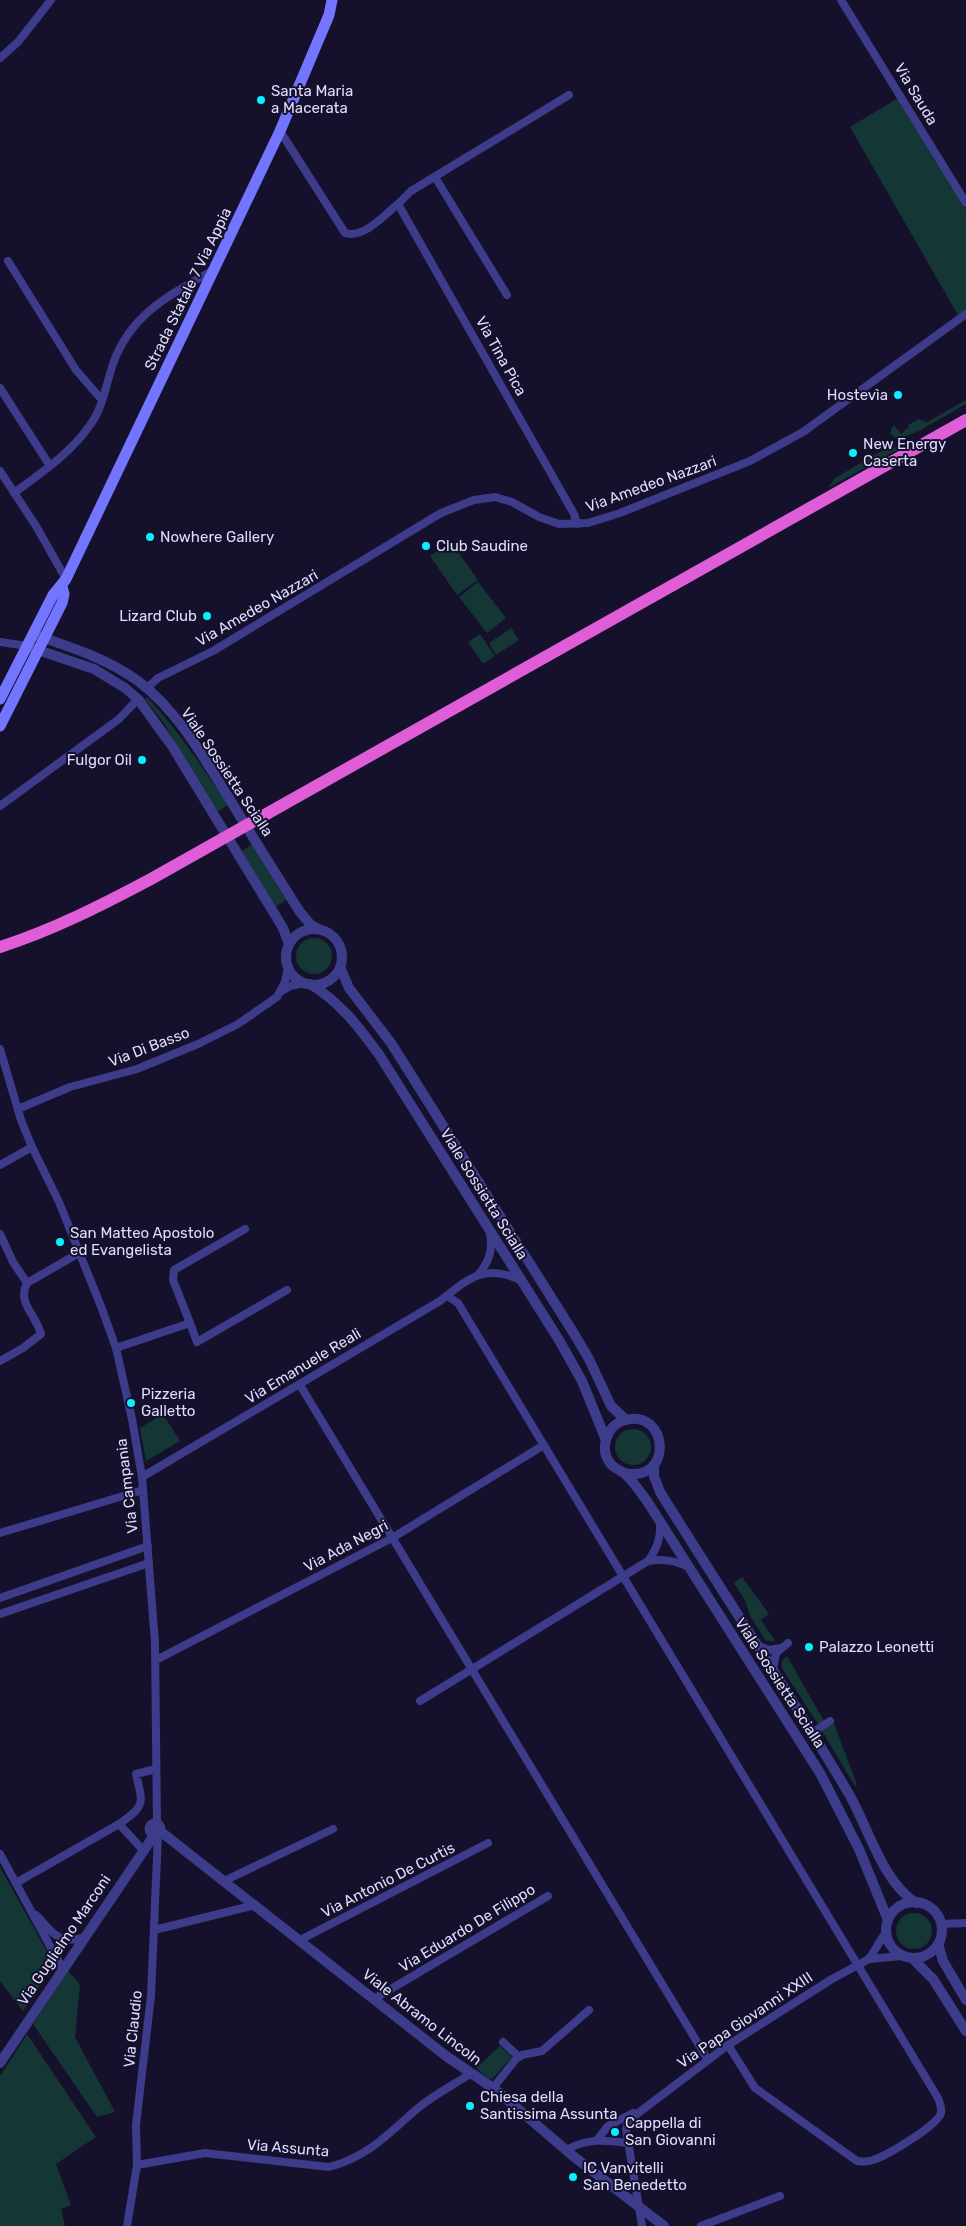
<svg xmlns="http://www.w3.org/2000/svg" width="966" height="2226" viewBox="0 0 966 2226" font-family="Rubik,sans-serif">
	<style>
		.green { fill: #143634 }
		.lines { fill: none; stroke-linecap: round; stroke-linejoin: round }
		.minor { stroke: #3c3c8b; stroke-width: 8 }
		.tertiary { stroke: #3c3c8b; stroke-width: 10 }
		.secondary { stroke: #7375ff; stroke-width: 11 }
		.trunk { stroke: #df5dd6; stroke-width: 12 }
		.poi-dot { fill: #08f0ff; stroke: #15112c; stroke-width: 2 }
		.labels { text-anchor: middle; stroke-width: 4; stroke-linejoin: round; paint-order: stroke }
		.poi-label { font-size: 15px; fill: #dfdcff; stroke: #15112c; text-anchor: start }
		.street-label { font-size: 15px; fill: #dfdcff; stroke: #15112c }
	</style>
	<rect width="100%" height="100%" fill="#15112c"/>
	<g class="green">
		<path d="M900,97L947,175L966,210V310L958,315L850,127Z"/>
		<path d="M966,400V404L919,431L898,439L891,435V430L894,425L901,434L909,427L908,425L919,419L927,422Z"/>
		<path d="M899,447V449L828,488L835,478L885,449Z"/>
		<path d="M451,542L478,580L457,595L430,556Z"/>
		<path d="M478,582L506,618L487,633L459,597Z"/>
		<path d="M511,628L519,640L496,655L489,643Z"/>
		<path d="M480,634L495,656L483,664L468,642Z"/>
		<path d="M147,697C178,730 202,767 228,805L217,812L163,722L145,699Z"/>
		<path d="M252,844L286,900L275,907L242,851Z"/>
		<circle cx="314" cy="956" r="18"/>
		<path d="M163,1414L180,1441L146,1461L140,1428Z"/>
		<circle cx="633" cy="1447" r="18"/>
		<path d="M742,1577L769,1614L761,1620L775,1641H766L750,1616L745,1600L734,1583Z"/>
		<path d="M787,1656L824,1721L818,1724L783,1670C781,1664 781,1660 787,1656Z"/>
		<path d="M834,1723L857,1785L855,1786L822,1731Z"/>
		<path d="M0,1867L54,1964L23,2011L0,1981Z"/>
		<circle cx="914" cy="1931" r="18"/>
		<path d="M68,1971L80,1984L75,2037L115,2112L97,2117L33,2024Z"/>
		<path d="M27,2034L96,2137L56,2164L71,2205L61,2209L65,2226H0V2076Z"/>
		<path d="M500,2046L512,2057L492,2079L488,2078L476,2068Z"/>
	</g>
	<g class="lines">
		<g class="minor">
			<path d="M841,0L966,203"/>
			<path d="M0,58L18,42L51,0"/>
			<path d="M280,131L345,233C364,239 384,215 398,204L574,514L577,524"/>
			<path d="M435,177L507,295"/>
			<path d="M398,204L411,191L569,95"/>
			<path d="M8,261L76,370L101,399"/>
			<path d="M0,388L50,466"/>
			<path d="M0,471L36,526L66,579"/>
			<path d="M14,493C41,473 71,453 90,425C103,408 106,384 113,364C130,315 169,295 212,271"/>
			<path d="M0,642L27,646"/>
			<path d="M147,688L158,678L213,651L441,513L474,500L495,497L512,502L539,517L559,524L588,523L620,513L750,461L803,432L966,314"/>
			<path d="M0,806L119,719L138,699"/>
			<path d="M280,992L290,986L305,983"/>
			<path d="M0,1049L21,1120L32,1147L59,1202L102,1309L116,1348L132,1419L142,1477L155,1643L157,1824"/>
			<path d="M18,1109L70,1087L137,1069L198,1044L238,1024L277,997L285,982L288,968"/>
			<path d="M0,1165L32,1147"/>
			<path d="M0,1234L13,1262L27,1283"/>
			<path d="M478,1275C489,1262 493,1251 490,1233"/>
			<path d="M27,1283L79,1253"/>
			<path d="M447,1296L458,1303L938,2098C940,2103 942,2108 941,2113C937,2126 886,2156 873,2160C867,2162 863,2162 857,2161L755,2088L728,2045"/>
			<path d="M190,1323L197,1342L287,1290"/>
			<path d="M116,1348L190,1323L173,1280L174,1270L245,1229"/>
			<path d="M0,1361L23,1348L41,1334C35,1313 17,1303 27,1283"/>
			<path d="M300,1385L708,2060"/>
			<path d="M142,1477L440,1301C468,1279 484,1263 520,1280"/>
			<path d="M0,1533L143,1490"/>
			<path d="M648,1561C657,1549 661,1538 660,1522"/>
			<path d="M0,1598L148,1546"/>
			<path d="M0,1614L149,1563"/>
			<path d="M756,1645L769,1650L781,1648"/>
			<path d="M156,1660L392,1538L544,1445"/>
			<path d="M773,1669L776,1653L788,1643"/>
			<path d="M420,1701L648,1561C663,1559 674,1560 688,1567"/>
			<path d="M812,1733L830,1721"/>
			<path d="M119,1824C146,1805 143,1804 136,1774L156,1769"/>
			<path d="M0,1854L62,1968"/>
			<path d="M224,1881L333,1829"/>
			<path d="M16,1883L119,1824L143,1850"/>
			<path d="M36,1915C52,1932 59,1946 84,1937"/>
			<path d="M941,1924L966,1923"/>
			<path d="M154,1930L255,1905"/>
			<path d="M300,1940L488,1843"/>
			<path d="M869,1959L886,1932"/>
			<path d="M374,1999L548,1896"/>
			<path d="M503,2042L519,2057"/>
			<path d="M493,2088L516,2059L522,2055L542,2051L589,2010"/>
			<path d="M597,2140L608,2126L633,2113"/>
			<path d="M567,2150C586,2138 605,2140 627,2143"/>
			<path d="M137,2165L205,2153L329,2167C368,2157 389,2133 418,2108C434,2095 453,2085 470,2074"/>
			<path d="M127,2226L137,2165L136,2125L151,1996L158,1834"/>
			<path d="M642,2226L626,2129L629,2120L728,2045L832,1979L869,1959L902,1956"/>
			<path d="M701,2226L780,2196"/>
		</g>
		<g class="tertiary">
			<path d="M38,636C73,648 108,659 138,681C177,710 202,755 227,795C251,834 275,873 300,912L310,924L318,929"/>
			<path d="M32,648L94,669L125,688L138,699L172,746L283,928L289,944"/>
			<circle cx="314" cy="957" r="28"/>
			<path d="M340,967L349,988L391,1043L573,1332L589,1359L611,1406L626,1420"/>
			<path d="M310,984C340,1002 360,1028 380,1056L559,1340L582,1381L606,1440"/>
			<path d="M654,1465V1476L660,1492C723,1593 789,1692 849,1794C869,1829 882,1881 916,1903"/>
			<path d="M624,1473C674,1484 669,1408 625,1420C607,1425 599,1448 610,1463C614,1469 621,1470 625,1474C634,1482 640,1492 647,1501L820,1773L859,1849L888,1920"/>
			<circle cx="155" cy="1829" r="5.5"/>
			<path d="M160,1831L446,2056L496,2090L573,2156L664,2226"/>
			<circle cx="914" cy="1930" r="28"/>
			<path d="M938,1944L943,1961L966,2000"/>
			<path d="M912,1958L933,1979L966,2031"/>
			<path d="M0,2063L155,1834"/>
		</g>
		<g class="secondary">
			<path d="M0,699L53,595L66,579L280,131L329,15L332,0"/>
			<path d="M0,726L62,603L64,594L62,586"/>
		</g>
		<path class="trunk" d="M0,947C53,930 102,905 151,879L966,420"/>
	</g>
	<g class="poi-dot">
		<circle cx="261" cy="100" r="5"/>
		<circle cx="898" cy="395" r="5"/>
		<circle cx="853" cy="453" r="5"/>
		<circle cx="150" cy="537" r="5"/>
		<circle cx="426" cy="546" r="5"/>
		<circle cx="207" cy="616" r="5"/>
		<circle cx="142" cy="760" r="5"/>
		<circle cx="60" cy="1242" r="5"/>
		<circle cx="131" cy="1403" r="5"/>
		<circle cx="809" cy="1647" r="5"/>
		<circle cx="470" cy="2106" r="5"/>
		<circle cx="615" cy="2132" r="5"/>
		<circle cx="573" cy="2177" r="5"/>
	</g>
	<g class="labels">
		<g class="poi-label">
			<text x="271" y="96">Santa Maria<tspan x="271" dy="17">a Macerata</tspan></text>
			<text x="888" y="400" text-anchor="end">Hostevìa</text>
			<text x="863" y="449">New Energy<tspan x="863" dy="17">Caserta</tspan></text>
			<text x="160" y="542">Nowhere Gallery</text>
			<text x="436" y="551">Club Saudine</text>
			<text x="197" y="621" text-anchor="end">Lizard Club</text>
			<text x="132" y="765" text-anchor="end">Fulgor Oil</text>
			<text x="70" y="1238">San Matteo Apostolo<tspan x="70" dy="17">ed Evangelista</tspan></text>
			<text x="141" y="1399">Pizzeria<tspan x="141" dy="17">Galletto</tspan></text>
			<text x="819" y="1652">Palazzo Leonetti</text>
			<text x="480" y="2102">Chiesa della<tspan x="480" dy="17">Santissima Assunta</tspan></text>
			<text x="625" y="2128">Cappella di<tspan x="625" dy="17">San Giovanni</tspan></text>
			<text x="583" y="2173">IC Vanvitelli<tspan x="583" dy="17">San Benedetto</tspan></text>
		</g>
		<g class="street-label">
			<text transform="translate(916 94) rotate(59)" y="5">Via Sauda</text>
			<text transform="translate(188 289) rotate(-64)" y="5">Strada Statale 7 Via Appia</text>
			<text transform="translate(501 356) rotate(61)" y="5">Via Tina Pica</text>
			<text transform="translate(651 484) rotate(-20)" y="5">Via Amedeo Nazzari</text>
			<text transform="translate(257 608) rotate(-30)" y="5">Via Amedeo Nazzari</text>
			<text transform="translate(227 772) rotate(56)" y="5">Viale Sossietta Scialla</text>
			<text transform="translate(149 1047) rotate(-21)" y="5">Via Di Basso</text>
			<text transform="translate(484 1194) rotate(58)" y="5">Viale Sossietta Scialla</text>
			<text transform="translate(303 1366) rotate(-31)" y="5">Via Emanuele Reali</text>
			<text transform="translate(127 1486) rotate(-97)" y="5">Via Campania</text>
			<text transform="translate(346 1546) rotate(-28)" y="5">Via Ada Negri</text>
			<text transform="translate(780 1683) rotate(57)" y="5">Viale Sossietta Scialla</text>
			<text transform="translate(388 1880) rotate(-27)" y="5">Via Antonio De Curtis</text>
			<text transform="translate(467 1928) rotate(-31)" y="5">Via Eduardo De Filippo</text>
			<text transform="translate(64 1940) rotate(-56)" y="5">Via Guglielmo Marconi</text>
			<text transform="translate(422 2017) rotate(38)" y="5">Viale Abramo Lincoln</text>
			<text transform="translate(745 2020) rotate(-34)" y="5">Via Papa Giovanni XXIII</text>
			<text transform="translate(133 2029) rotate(-84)" y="5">Via Claudio</text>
			<text transform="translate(288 2148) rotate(5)" y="5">Via Assunta</text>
		</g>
	</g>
</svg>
